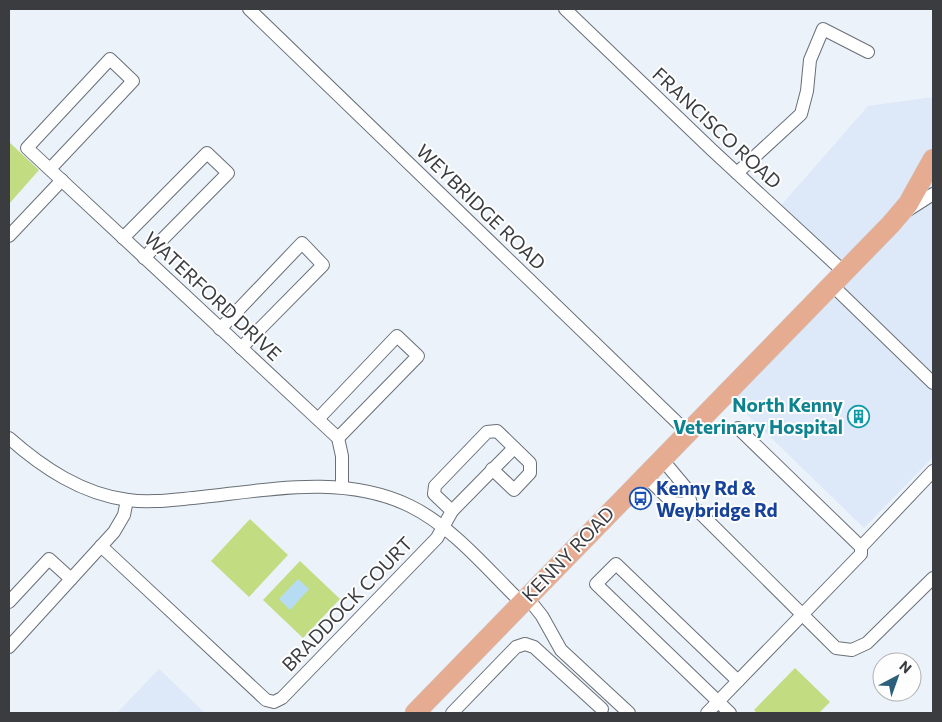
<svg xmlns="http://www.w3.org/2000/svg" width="942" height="722" viewBox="0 0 942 722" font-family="Commissioner,sans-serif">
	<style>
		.built { fill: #dde9f8 }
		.green { fill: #c2dc82 }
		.water { fill: #b6dcf4 }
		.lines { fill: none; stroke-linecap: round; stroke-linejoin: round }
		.minor-casing { stroke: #696f77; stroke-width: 14 }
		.primary-casing { stroke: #d0d0d1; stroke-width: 21 }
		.minor { stroke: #fff; stroke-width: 12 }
		.primary { stroke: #e6ac91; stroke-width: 20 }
		.labels { text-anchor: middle; stroke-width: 4; stroke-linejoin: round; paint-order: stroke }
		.street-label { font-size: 19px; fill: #3a3c40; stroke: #fefefe }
		.culture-label { font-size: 19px; font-weight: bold; fill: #0d838f; stroke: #fefefe; text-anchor: end }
		.transit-label { font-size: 19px; font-weight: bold; fill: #164399; stroke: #fefefe; text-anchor: start }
	</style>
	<rect width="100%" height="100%" fill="#ebf2fa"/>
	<g class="built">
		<path d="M933,97V457L864,528L725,393L840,272L777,210L868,106Z"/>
		<path d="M159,669L205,713H117Z"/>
	</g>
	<g class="green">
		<path d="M9,142L39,170L9,204Z"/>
		<path d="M250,519L288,555L249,597L211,561Z"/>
		<path d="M300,561L340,599L303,638L263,600Z"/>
		<path d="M795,668L830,702L819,713H757L754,710Z"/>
	</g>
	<path class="water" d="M298,579L309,589L290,610L279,599Z"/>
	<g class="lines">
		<defs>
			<g id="minor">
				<path d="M249,9L687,432"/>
				<path d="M565,9L712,150L844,272"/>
				<path d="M50,169L133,81L110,59L27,148L338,438L342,456V487"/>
				<path d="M737,173L801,114L807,91L810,60L823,29L868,52"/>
				<path d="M908,210L933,194"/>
				<path d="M9,236L62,180"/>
				<path d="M123,238L207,153L228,173L144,258"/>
				<path d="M832,285L933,383"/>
				<path d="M220,329L302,243L323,265L241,348"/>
				<path d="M318,419L397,336L418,356L338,438"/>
				<path d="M738,428L861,547"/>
				<path d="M9,438C43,468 82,494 128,500C149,503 171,500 193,498C264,491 342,473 410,506C453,527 487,569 521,602"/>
				<path d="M661,458L687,489L691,504L836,648L852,650L867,643L933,578"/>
				<path d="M644,475L673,503L691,504"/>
				<path d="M452,511L434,494L435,486L487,432L497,431L530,463V473L514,490L492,469"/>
				<path d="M101,546L266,700L274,702L282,698L437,538L452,511L514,448"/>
				<path d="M527,597L542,616L561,650L629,713"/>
				<path d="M9,602L49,559L71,579"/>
				<path d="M9,647L114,532L124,515L127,500"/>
				<path d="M452,713L516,647L525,644L534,647L602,709"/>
				<path d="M707,713L861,554V547L933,471"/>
				<path d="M730,713L596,584L616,564L738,681"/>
			</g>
			<path id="primary" d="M415,713L891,224L908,204L933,159"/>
		</defs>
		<use href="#minor" class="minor-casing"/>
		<use href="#primary" class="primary-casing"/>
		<use href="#minor" class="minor"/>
		<use href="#primary" class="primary"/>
	</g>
	<defs>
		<symbol id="building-ring" viewBox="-11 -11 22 22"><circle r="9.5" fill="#fefefe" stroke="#0f9aa8" stroke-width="1.5"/><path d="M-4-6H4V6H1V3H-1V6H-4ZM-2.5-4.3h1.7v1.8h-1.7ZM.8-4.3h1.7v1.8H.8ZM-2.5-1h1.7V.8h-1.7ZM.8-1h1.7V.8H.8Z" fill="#0f9aa8"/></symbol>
		<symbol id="bus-ring" viewBox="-11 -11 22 22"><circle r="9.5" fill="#fefefe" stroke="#1a4fb4" stroke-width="1.5"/><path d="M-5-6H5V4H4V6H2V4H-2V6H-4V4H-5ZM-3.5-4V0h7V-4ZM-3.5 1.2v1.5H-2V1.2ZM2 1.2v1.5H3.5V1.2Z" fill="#1a4fb4"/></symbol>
	</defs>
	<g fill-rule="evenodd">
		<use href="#building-ring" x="846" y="404" width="25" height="25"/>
		<use href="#bus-ring" x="628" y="486" width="25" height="25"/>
	</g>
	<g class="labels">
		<g class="street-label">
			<text transform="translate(717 128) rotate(43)" y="7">FRANCISCO ROAD</text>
			<text transform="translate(481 207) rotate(44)" y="7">WEYBRIDGE ROAD</text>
			<text transform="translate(213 296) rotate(43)" y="7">WATERFORD DRIVE</text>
			<text transform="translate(568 554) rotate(-46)" y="7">KENNY ROAD</text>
			<text transform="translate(347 604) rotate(-46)" y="7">BRADDOCK COURT</text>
		</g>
		<g class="culture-label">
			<text x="843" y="412">North Kenny<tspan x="843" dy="22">Veterinary Hospital</tspan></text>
		</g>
		<g class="transit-label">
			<text x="656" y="495">Kenny Rd &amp;<tspan x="656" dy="22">Weybridge Rd</tspan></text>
		</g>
	</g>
	<rect width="942" height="722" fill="none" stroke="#3a3c40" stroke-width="20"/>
	<g transform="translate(897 677) rotate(41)"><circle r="24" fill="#fefefe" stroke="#b0b0b2"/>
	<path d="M0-4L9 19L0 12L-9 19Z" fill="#2c5f7c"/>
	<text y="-8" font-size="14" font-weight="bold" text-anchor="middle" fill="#3a3c40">N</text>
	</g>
</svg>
